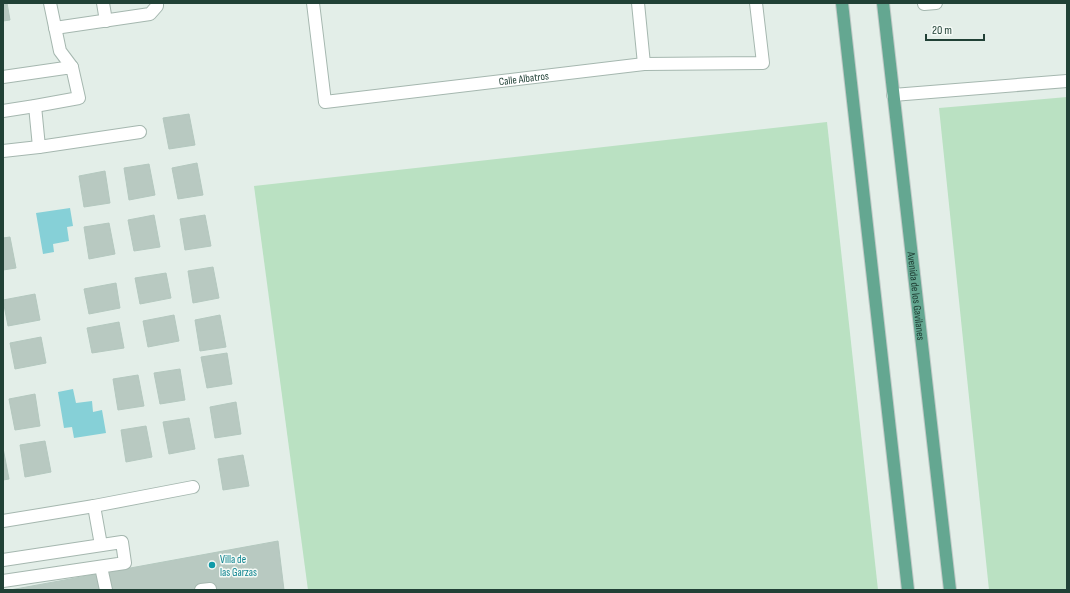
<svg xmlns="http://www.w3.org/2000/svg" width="1070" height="593" viewBox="0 0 1070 593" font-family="'Sofia Sans Condensed',sans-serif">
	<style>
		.green { fill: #bae1c2 }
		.water { fill: #86d0d7 }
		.building { fill: #b8c9c1; stroke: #b4c8bf }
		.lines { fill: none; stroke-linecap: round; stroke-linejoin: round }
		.minor-casing { stroke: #a5b7af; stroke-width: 14 }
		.major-casing { stroke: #c1cac7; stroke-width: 14 }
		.minor { stroke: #fff; stroke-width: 12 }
		.major { stroke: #64a791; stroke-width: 12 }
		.culture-dot { fill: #0f9aa8; stroke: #f4faf6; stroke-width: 1.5 }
		.labels { text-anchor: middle; stroke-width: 3; stroke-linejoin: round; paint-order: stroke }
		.street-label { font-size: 11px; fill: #214136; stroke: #f4faf6 }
		.culture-label { font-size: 11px; fill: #0d838f; stroke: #f4faf6; text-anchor: start }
	</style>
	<rect width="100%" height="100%" fill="#e3eee8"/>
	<g class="green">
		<path d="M1067,97V590H989L939,108Z"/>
		<path d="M827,122L878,590H308L254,186Z"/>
	</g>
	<g class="water">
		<path d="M70,208L73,226L67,227L69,241L53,244L54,252L43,254L36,213Z"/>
		<path d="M73,389L76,403L92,401L93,412L102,410L106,433L74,438L72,427L64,428L58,392Z"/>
	</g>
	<g class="building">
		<path d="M3,3H7L10,20L3,21Z"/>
		<path d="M189,114L195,145L169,149L163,118Z"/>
		<path d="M197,163L203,195L178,199L172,168Z"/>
		<path d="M149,164L155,195L129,200L124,168Z"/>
		<path d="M105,171L110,203L84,207L79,176Z"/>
		<path d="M154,215L160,247L134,251L128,220Z"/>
		<path d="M205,215L211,246L185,250L180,219Z"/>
		<path d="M109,223L115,254L89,259L84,227Z"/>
		<path d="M10,237L16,268L3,270V238Z"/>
		<path d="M213,267L219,298L193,303L188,271Z"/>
		<path d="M166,273L171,298L140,304L135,278Z"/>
		<path d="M116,283L120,308L89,314L84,289Z"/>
		<path d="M35,294L40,320L8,326L3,300Z"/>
		<path d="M174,315L179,341L148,347L143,321Z"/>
		<path d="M220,315L226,347L200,351L195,320Z"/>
		<path d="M119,322L124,348L92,353L87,328Z"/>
		<path d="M41,337L46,363L15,369L10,343Z"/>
		<path d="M227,353L232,384L207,388L201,357Z"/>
		<path d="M180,369L185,400L160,404L154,373Z"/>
		<path d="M138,375L144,406L118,410L113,379Z"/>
		<path d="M35,394L40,426L15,430L9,399Z"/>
		<path d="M236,402L241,434L215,438L210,407Z"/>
		<path d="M189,418L195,449L169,454L163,422Z"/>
		<path d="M146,426L152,457L126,462L121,430Z"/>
		<path d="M45,441L51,472L25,477L20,445Z"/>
		<path d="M3,448L9,479L3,480Z"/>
		<path d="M243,455L249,486L223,490L218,459Z"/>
		<path d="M278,541L284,590H10Z"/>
	</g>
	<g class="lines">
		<defs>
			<g id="minor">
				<path d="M50,3L60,51L72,67"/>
				<path d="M103,3L106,21"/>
				<path id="s1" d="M313,3L325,102L644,64L763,63L756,3"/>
				<path d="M638,3L644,64"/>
				<path d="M924,4L936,3"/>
				<path d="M55,28L150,14L157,6V3"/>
				<path d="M3,77L72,67L79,98L35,106L3,111"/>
				<path d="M893,95L1067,81"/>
				<path d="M35,106L39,147L140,132"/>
				<path d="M3,151L39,147"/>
				<path d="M94,506L193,487"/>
				<path d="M3,521L94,506L101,545"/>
				<path d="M3,560L122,542L125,563L3,581"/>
				<path d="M101,567L106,590"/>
				<path d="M201,590L210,589"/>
			</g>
			<g id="major">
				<path d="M842,3L908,590"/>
				<path id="s2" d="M883,3L950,590"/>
			</g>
		</defs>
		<use href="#minor" class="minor-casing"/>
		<use href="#major" class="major-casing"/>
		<use href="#minor" class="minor"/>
		<use href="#major" class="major"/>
	</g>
	<circle class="culture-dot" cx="212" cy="565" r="4"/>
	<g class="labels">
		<g class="street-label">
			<text dy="4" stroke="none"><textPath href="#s1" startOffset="300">Calle Albatros</textPath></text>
			<text dy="4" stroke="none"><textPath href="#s2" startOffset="295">Avenida de los Gavilanes</textPath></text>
		</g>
		<g class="culture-label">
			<text x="220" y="563">Villa de<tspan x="220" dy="13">las Garzas</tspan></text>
		</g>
	</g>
	<rect width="1070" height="593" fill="none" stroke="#214136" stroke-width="8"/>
	<path d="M926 34v6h58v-6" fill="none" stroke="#214136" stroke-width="2"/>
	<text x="932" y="34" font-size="12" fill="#214136" stroke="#f4faf6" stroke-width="3" paint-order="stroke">20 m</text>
</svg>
